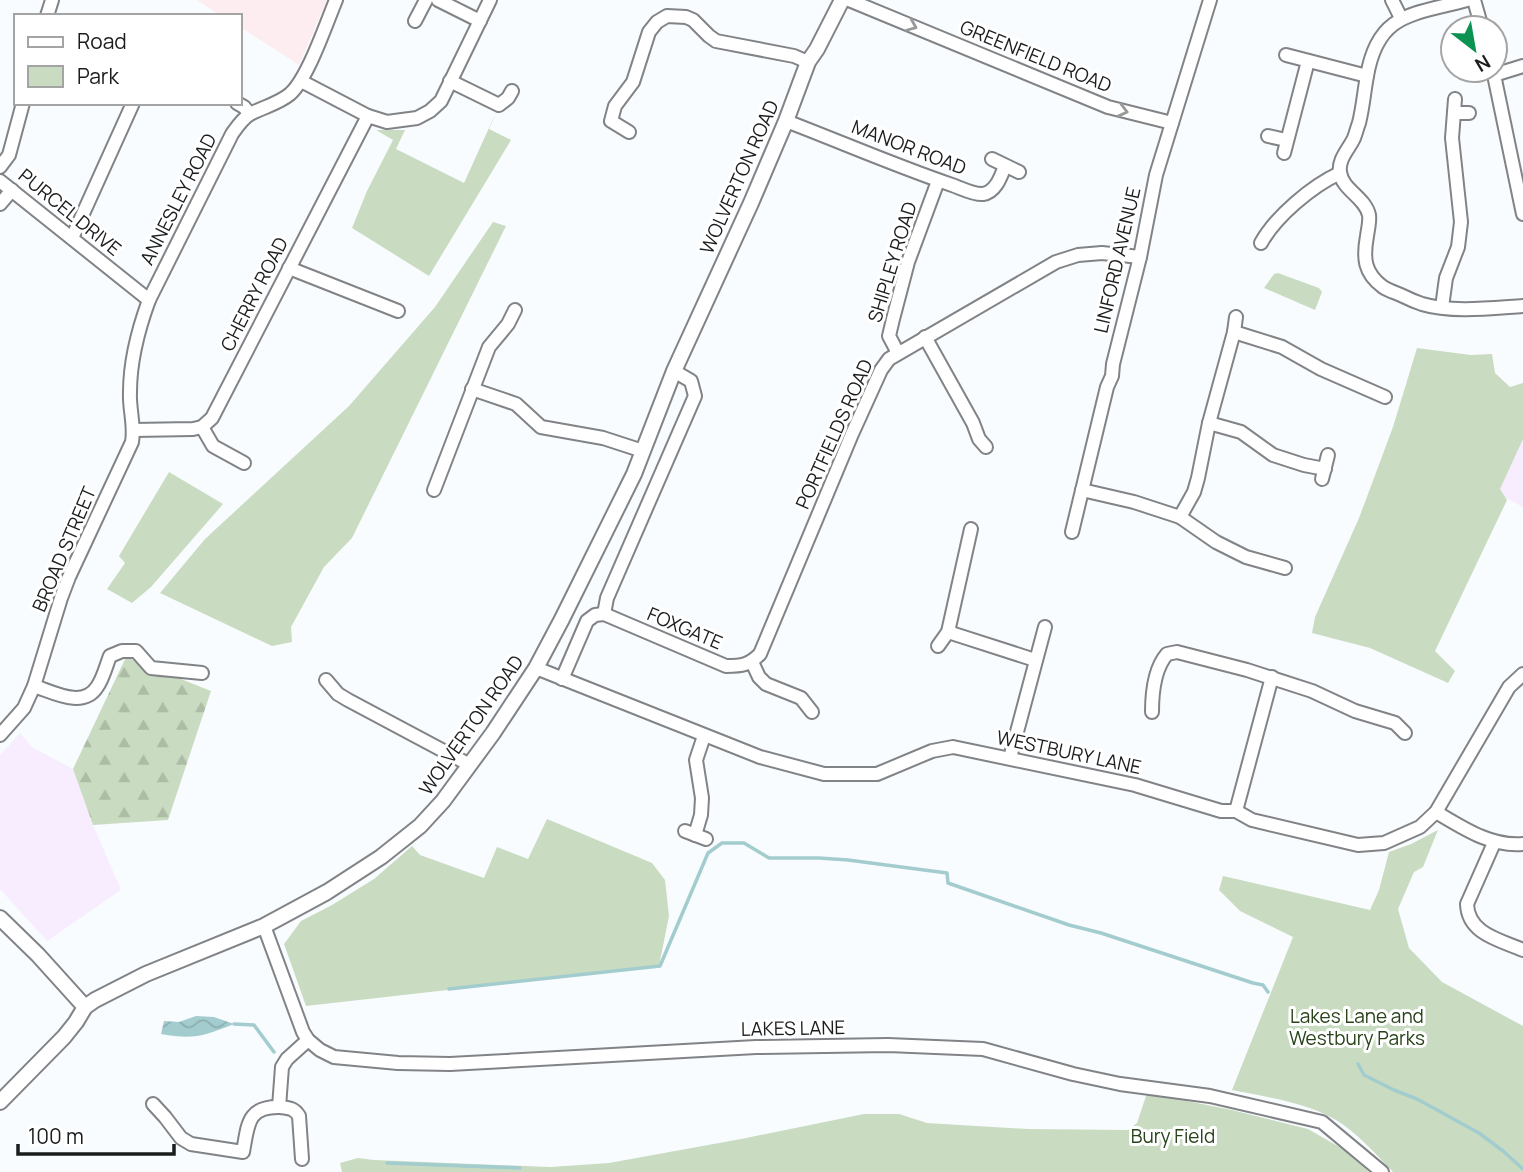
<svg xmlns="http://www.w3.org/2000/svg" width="1523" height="1172" viewBox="0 0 1523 1172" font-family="Manrope,sans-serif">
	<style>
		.commercial { fill: #f7edfe }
		.education { fill: #fdedf1 }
		.forest { fill: url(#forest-firs) }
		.green { fill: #c9dcc1 }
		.water { fill: url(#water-waves) }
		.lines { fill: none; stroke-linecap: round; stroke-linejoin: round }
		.stream { stroke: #a3ccce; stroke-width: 3.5 }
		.minor-casing { stroke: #818386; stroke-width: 16 }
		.tertiary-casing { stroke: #818386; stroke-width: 18 }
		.minor { stroke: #fff; stroke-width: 12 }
		.tertiary { stroke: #fff; stroke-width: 14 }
		.oneway { stroke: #989999 }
		.labels { text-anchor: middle; stroke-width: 6; stroke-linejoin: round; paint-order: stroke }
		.street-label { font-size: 19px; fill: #1b1c1d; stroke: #fff }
		.park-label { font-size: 19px; fill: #284219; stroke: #fff }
	</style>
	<defs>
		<pattern id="forest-firs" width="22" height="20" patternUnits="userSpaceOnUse" patternTransform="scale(1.75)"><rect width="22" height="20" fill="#c9dcc1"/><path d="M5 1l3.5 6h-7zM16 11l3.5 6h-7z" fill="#acbca5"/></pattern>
		<pattern id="water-waves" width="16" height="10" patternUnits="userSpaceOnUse" patternTransform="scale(1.75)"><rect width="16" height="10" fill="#a3ccce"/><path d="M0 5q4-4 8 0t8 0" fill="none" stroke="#8cafb0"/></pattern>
	</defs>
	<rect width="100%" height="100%" fill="#f9fcff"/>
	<g class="commercial">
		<path d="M1523,432V507L1498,494Z"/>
		<path d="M20,733L32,747L73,769L93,825L121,890L47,941L0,889V755Z"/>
	</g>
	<path class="education" d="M197,0H327L299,65L240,27V16H221Z"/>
	<path class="forest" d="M126,657L211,691L168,820L93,825L73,769Z"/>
	<g class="green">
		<path d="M498,108L489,129L511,140L429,276L352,228L367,191L393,140L376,130H405L396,149L464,183Z"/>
		<path d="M493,222L506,226L352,538L324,567L291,627L292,642L272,646L160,593L205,539L349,406L435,307Z"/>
		<path d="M1278,273L1319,288L1322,292L1315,310L1264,288L1274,274Z"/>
		<path d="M1417,348L1471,355L1492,354L1495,373L1510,387L1523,383V439L1500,489L1507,500L1435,651L1455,671L1448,683L1370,648L1312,633L1315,617L1359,518L1393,427Z"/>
		<path d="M169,472L223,504L151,587L132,603L107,589L125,563L119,556Z"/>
		<path d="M547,819L652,863L665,880L669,916L659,966L306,1006L284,944L301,921L332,905L374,879L412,846L420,855L484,878L497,847L528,859Z"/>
		<path d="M1438,830L1423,867L1414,872L1398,909L1409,948L1442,982L1523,1026V1172H1393C1377,1155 1356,1132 1336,1120C1305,1102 1266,1097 1232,1090L1293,937L1240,911L1219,890L1223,876L1370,910L1379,890L1389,852L1411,844Z"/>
		<path d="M1147,1093L1232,1110L1308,1129L1343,1149L1369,1172H342L340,1163L358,1158L374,1160L550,1167L609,1163L741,1139L864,1114H899L927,1123L1028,1129L1128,1130L1137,1123Z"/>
	</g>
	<path class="water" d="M196,1016L214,1017L234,1024C203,1036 194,1040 161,1034L164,1021L179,1022Z"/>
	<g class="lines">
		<g class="stream">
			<path d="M449,989L660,966L708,853L722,843H744L769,858H819L848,860L947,873L948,883L1069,925L1101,933L1253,983L1263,985L1268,992"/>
			<path d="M234,1024L254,1025L274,1052"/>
			<path d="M1358,1064L1364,1075L1394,1090L1417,1099L1479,1133L1503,1151L1523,1169"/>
			<path d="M387,1163L520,1168"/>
		</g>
		<defs>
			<g id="minor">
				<path d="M438,0L480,21"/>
				<path d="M849,0L1108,107L1172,123"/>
				<path d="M1392,0L1401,18"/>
				<path d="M1467,0C1413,15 1378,12 1367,76C1364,92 1363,107 1359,123C1357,128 1356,133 1354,138C1349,149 1338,159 1340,172C1342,190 1365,197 1369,215C1370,221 1368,229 1367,236C1363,258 1364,273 1383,287C1389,291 1397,293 1403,296C1409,299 1416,302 1422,304C1452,313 1492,308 1523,306"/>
				<path d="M1474,0L1482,28"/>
				<path d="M47,16L52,0"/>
				<path d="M415,21L426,0"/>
				<path d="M1286,55L1367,76"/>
				<path d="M1493,70L1523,214"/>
				<path d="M1494,75L1523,66"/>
				<path d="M301,81L368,116L387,122L417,118L430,111L441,101L490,0"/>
				<path d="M450,81L499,105L508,98L512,91"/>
				<path d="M237,103L244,107L250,114"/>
				<path d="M1454,113H1469"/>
				<path d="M786,121C841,142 896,166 952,185C961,188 974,195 983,194C996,192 1001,176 1005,166"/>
				<path d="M629,132L611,121L615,106L633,82L649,32L657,22L667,16L686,17L693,20L709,36L716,41L794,56L808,62"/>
				<path d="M1268,136L1286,140"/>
				<path d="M1284,153L1308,61"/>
				<path d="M992,159L1019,172"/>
				<path d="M0,167L9,155L23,103"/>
				<path d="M0,181L149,300"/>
				<path d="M0,204L12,190"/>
				<path d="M72,238L133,103"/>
				<path d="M1261,243C1276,216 1312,186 1340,173"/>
				<path d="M289,268L398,311"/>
				<path d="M1442,307L1446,278L1458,247L1461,222L1452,138L1455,99"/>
				<path d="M1234,332L1282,347L1321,369L1385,397"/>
				<path d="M925,337L973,423L979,439L986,447"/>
				<path d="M898,353L889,336L893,319L908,262L938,181"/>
				<path d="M472,389L516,404L541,427L603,438L643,451"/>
				<path d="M1209,423L1241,432L1273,455L1304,465L1325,469"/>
				<path d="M202,427L213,446L244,463"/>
				<path d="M134,430L193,429L202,427L212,418L368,116"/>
				<path d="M1322,479L1328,455"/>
				<path d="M434,490L489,347L508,324L515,310"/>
				<path d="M1082,490L1134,502L1180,517L1216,542L1246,557L1285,568"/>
				<path d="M1180,517L1194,492L1198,478L1209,423L1234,332L1236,317"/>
				<path d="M1072,532L1107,387L1112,376L1113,364L1140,257L1156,175L1210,0"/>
				<path d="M604,614L607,598L695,396L691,381L674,371"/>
				<path d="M948,632L1035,660"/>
				<path d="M938,646L948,632L971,529"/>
				<path d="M752,662L759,677L766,684L801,698L812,712"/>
				<path d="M536,668L760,757L824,774H877L932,751L953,747L1135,785L1221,811H1236L1252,820L1358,845L1384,843L1420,827L1436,812L1509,687L1523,674"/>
				<path d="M562,679L587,621L595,615L604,614L726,666C742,666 749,665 760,654L852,434L881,370L889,359L1056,262L1078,255L1102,253L1140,257"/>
				<path d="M326,680L338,694L348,700L470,765"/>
				<path d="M34,686C53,692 83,709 97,687C103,679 106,666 110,656L122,651H136L151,668L202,673"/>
				<path d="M1152,712C1152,692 1154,669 1167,654L1177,652L1247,670L1312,691L1355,711L1395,723L1405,733"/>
				<path d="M0,735L24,708L34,686L61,598L69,577L132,442C135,425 129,409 130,392C130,360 138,330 149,300L232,134C237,127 242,119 250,114C263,107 278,104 290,94C308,78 326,24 336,0"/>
				<path d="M1010,758L1045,627"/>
				<path d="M1236,811L1272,677"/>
				<path d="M1436,812C1463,828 1491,847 1523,844"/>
				<path d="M685,831L706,839"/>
				<path d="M695,835L701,815L702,798L696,760L704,736"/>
				<path d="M1494,843L1467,904C1468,934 1500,940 1523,950"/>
				<path d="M264,926L303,1032L308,1040L320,1050L334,1057L398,1063L450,1064L756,1047L888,1045L983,1049L1073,1074L1120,1084L1210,1096L1322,1122L1382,1172"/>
				<path d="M153,1104L165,1117L181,1138L191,1144L243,1152C248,1125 247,1106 280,1107C289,1108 294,1108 299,1116L302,1159"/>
				<path d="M279,1107L282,1067L287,1059L308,1040"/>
			</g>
			<g id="tertiary">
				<path d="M0,918L38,955L85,1007"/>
				<path d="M0,1102L64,1037L76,1022L85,1007L95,1000L146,974L264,926L327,892L381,857L420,826L443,801L493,733L536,668L562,619L634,474L674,371L751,203L786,121L808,62L817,49L842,0"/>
			</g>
		</defs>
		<use href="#minor" class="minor-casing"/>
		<use href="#tertiary" class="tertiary-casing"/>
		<use href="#minor" class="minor"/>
		<use href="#tertiary" class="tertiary"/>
	</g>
	<defs><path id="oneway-chevron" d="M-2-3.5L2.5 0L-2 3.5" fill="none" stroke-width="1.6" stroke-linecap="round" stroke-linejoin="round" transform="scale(1.75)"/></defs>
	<g class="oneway">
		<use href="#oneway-chevron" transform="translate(912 26) rotate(23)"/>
		<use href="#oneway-chevron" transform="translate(1123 111) rotate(14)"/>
	</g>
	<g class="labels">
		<g class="street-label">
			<text transform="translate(1036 56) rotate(22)" y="7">GREENFIELD ROAD</text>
			<text transform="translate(909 147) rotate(21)" y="7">MANOR ROAD</text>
			<text transform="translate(739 177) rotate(-66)" y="7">WOLVERTON ROAD</text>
			<text transform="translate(178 199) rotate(-63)" y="7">ANNESLEY ROAD</text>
			<text transform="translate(70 212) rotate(39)" y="7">PURCEL DRIVE</text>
			<text transform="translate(1117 260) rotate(-77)" y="7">LINFORD AVENUE</text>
			<text transform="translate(892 262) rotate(-73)" y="7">SHIPLEY ROAD</text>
			<text transform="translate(254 294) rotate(-63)" y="7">CHERRY ROAD</text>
			<text transform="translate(834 434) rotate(-66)" y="7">PORTFIELDS ROAD</text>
			<text transform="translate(64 549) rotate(-67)" y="7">BROAD STREET</text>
			<text transform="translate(685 628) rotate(23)" y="7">FOXGATE</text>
			<text transform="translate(471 725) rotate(-55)" y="7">WOLVERTON ROAD</text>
			<text transform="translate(1069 752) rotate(12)" y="7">WESTBURY LANE</text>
			<text transform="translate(793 1028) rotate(-1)" y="7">LAKES LANE</text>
		</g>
		<g class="park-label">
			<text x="1357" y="1023">Lakes Lane and<tspan x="1357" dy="22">Westbury Parks</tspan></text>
			<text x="1173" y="1143">Bury Field</text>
		</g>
	</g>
	<rect x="14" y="14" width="228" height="91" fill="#ffffff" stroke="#a4a4a5" stroke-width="2"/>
	<rect x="28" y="37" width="35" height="10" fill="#ffffff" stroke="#a4a4a5" stroke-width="2"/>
	<text x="77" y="49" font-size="21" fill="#1b1c1d">Road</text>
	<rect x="28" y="66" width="35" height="21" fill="#c9dcc1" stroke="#a4a4a5" stroke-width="2"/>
	<text x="77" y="84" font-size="21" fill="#1b1c1d">Park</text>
	<g transform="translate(1474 49) rotate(149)"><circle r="33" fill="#ffffff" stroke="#a4a4a5" stroke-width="2"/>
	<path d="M0-5L12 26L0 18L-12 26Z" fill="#0c9352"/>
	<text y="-10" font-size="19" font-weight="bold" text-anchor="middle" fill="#1b1c1d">N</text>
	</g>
	<path d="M18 1144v10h156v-10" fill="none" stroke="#1b1c1d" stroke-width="3.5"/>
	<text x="28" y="1144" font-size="21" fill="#1b1c1d" stroke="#ffffff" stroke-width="5" paint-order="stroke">100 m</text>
</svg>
